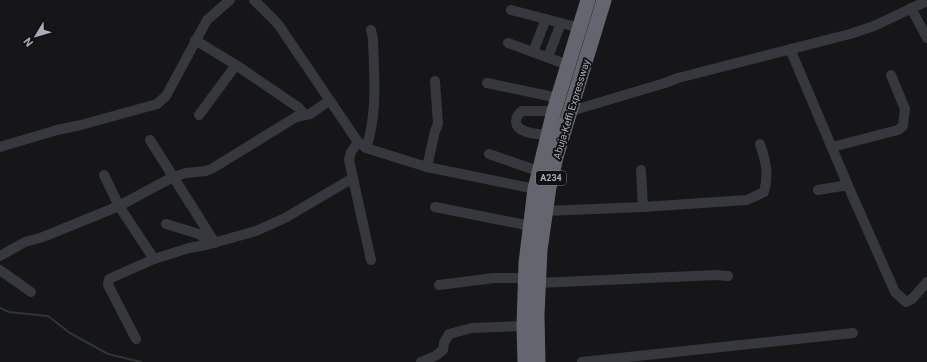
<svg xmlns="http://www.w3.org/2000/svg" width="927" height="362" viewBox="0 0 927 362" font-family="Roboto,sans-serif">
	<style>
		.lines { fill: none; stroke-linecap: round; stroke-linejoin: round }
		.stream { stroke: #2c353c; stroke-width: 2 }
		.minor { stroke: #37383d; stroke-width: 10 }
		.highway { stroke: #63666e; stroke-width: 15 }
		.labels { text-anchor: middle; stroke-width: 4; stroke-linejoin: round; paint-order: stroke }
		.shield { fill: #111113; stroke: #7b7e86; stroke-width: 1 }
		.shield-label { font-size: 9px; font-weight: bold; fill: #a8adb8 }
		.street-label { font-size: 10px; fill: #a8adb8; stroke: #111113 }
	</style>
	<rect width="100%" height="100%" fill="#161618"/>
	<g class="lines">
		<path class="stream" d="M0,308L9,312L48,316L70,333L108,354L141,362"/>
		<g class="minor">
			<path d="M254,0L278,24L358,142L366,148L427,167L535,189"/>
			<path d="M911,8L927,38"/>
			<path d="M511,10L580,28"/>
			<path d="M195,40L236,65L299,108L305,115"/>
			<path d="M508,43L568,65"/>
			<path d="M790,49L849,188L895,292L906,302L912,299L927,282"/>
			<path d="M533,52L546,19"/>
			<path d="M548,57L561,23"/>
			<path d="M487,83L558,98"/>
			<path d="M571,111L665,83L678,78L850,34L874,26L927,1"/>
			<path d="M199,115L236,65"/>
			<path d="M548,135C538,134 517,134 516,122C516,117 518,114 522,111H554"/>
			<path d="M150,140L215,243"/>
			<path d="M358,142L351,152L349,160L371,260"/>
			<path d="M0,147L57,130L81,125L157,104L166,96L207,20L230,0"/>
			<path d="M832,147L898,130L903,126L905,109L891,75"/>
			<path d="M366,148C378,113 374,75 373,39L371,30"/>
			<path d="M489,154L538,171"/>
			<path d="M427,167L435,131L438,124L435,81"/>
			<path d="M641,170L643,207"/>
			<path d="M104,175L119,206L154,259"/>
			<path d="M818,190L848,185"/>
			<path d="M435,207L531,226"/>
			<path d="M545,211L643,207L747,200L764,192C769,174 766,162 760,144"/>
			<path d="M166,224L199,234L204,238L206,245"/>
			<path d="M0,256L25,242L43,237L119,206L173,177L186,173L206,171L213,168L296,117L310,114L329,101"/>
			<path d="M0,270L31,292"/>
			<path d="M538,283L716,275L728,276"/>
			<path d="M439,285L494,278H525"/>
			<path d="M136,339L108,285L109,279L154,259L189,248L206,245L256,231L285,218L353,178"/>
			<path d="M421,362L435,356L443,350L444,343L449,334L472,328L524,326"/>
			<path d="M582,362L853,333"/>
		</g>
		<g class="highway">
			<path d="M525,362L524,326L526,263L535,189L554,111L588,0"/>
			<path d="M538,362L537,315L540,250L549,187L556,157L604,0"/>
		</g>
	</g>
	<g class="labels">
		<rect class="shield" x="536" y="171" width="30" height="14" rx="3"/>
		<g class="shield-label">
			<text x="551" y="181">A234</text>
		</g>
		<g class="street-label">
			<text transform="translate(571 109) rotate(-73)" y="4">Abuja-Keffi Expressway</text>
		</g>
	</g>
	<g transform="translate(36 36) rotate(232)" stroke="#111113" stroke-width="3" paint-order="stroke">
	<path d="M0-3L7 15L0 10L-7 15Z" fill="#a8adb8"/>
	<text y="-6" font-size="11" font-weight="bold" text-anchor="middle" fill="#a8adb8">N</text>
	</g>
</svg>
